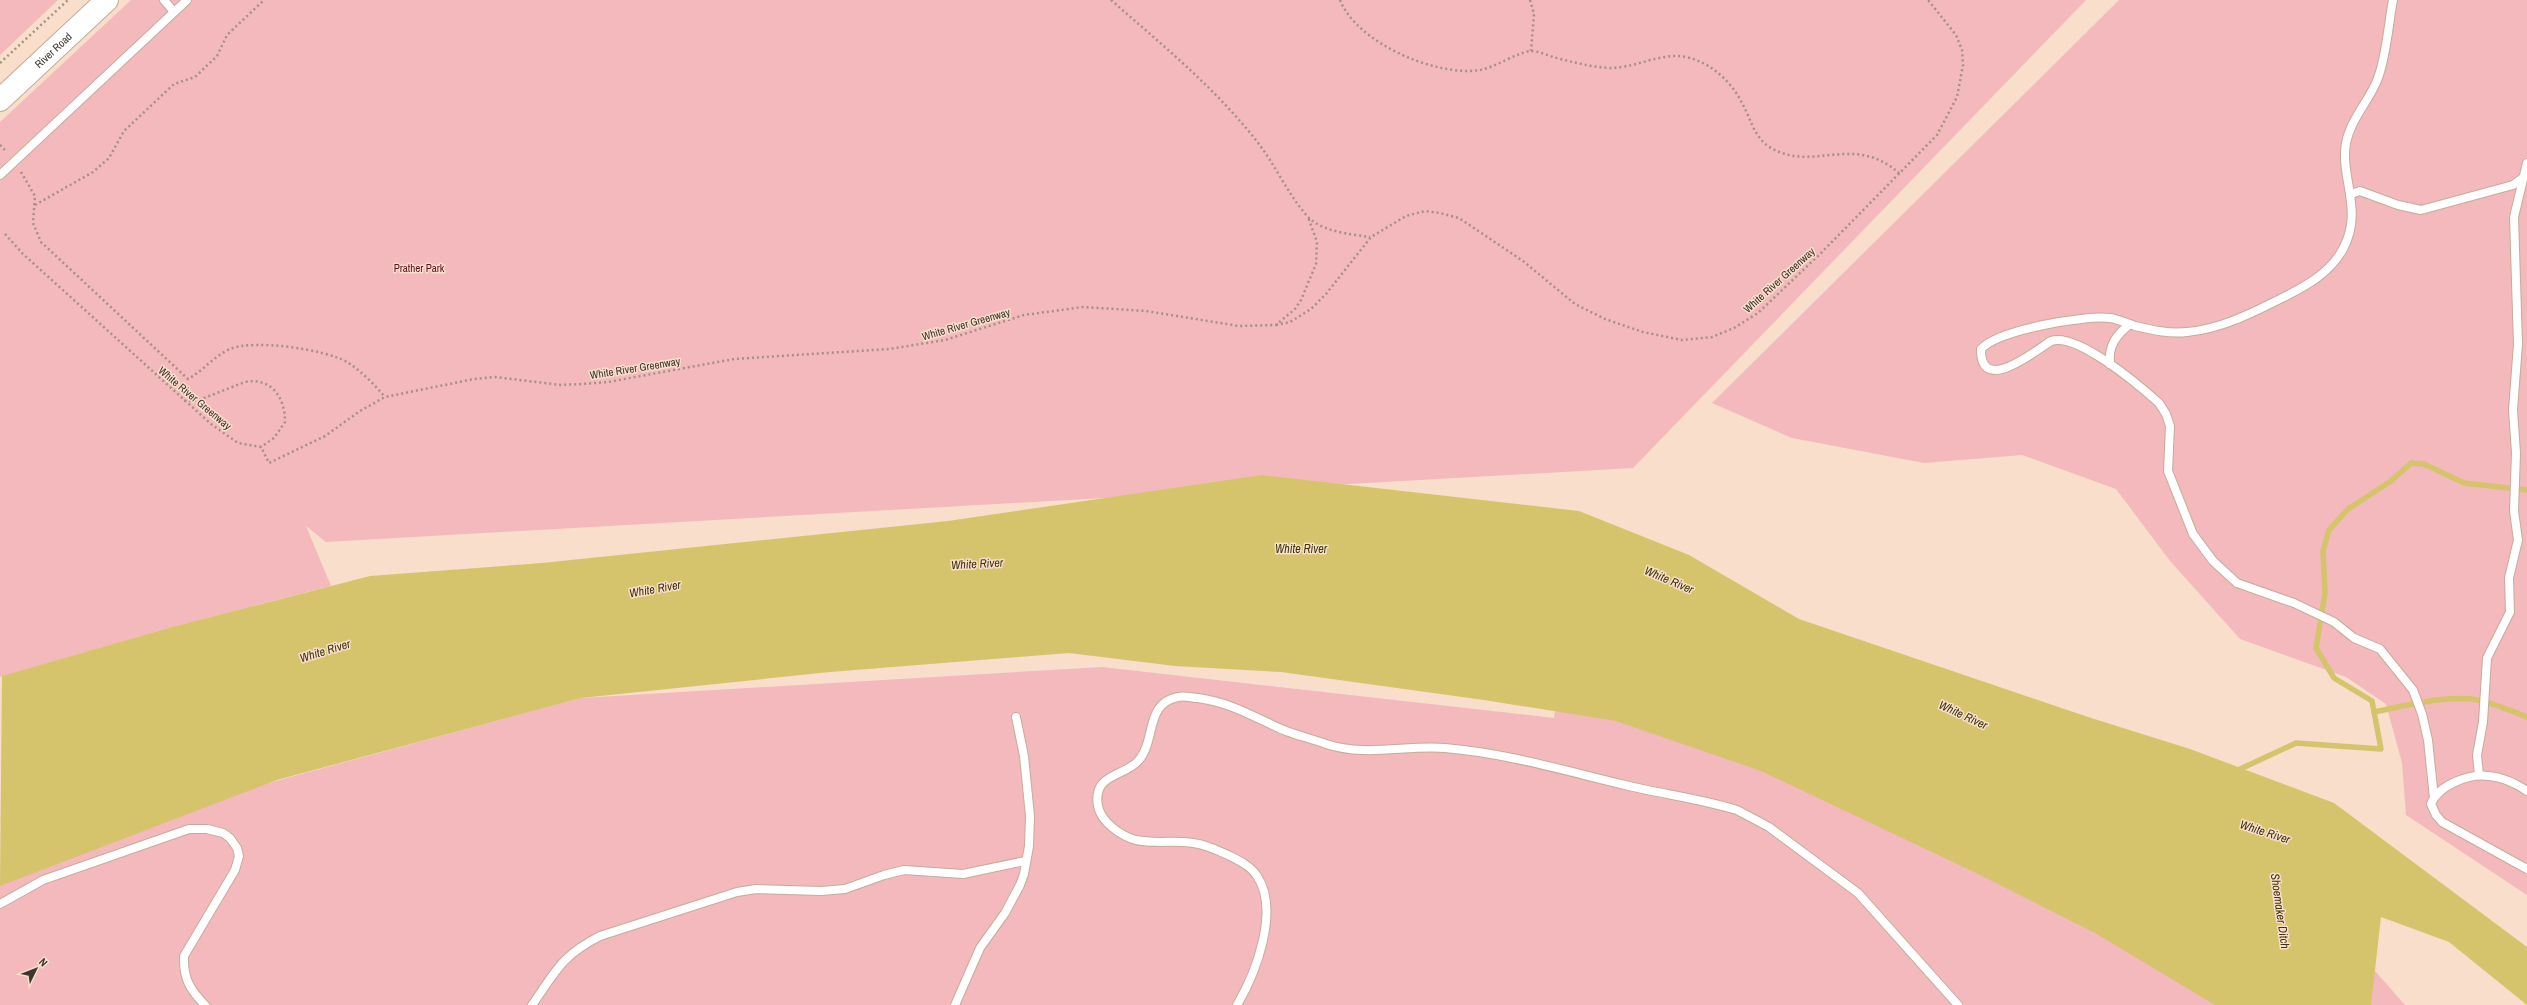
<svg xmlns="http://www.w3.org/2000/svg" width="2527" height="1005" viewBox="0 0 2527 1005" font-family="'Archivo Narrow',sans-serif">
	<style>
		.green { fill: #f4b9bc }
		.water { fill: #d5c46b }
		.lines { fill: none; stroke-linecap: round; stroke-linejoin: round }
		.stream { stroke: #d5c46b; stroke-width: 5.5 }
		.lane-casing { stroke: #c5ac9a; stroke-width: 10 }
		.secondary-casing { stroke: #c5ac9a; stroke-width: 24 }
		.path { stroke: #a49184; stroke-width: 2.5; stroke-dasharray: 2 3; stroke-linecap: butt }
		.lane { stroke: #fff; stroke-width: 8 }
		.secondary { stroke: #fff; stroke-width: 22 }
		.labels { text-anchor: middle; stroke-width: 3; stroke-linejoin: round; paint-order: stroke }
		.street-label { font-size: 11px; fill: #3f352e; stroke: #f8decb }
		.park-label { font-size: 11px; fill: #5e0c1f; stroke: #f8decb }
		.water-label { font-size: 12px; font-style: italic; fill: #3c350e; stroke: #f8decb }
	</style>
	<rect width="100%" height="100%" fill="#f8decb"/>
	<g class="green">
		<path d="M0,0H58L0,55Z"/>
		<path d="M131,0H2086L1633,468L326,542L306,526L331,586L172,627L0,677V122Z"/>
		<path d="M2119,0H2527V895L2406,815L2402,763L2386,704L2346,677L2240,639L2170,561L2116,489L2022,455L1924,463L1792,438L1712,403Z"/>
		<path d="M1102,667L1554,718L1561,674L2354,947L2405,1005H0V881L206,800L581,698Z"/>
	</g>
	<path class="water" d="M1262,475L1579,511L1689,555L1799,619L2088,717L2190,749L2334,803L2527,947V1005L2449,942L2381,917L2371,1005H2215L2095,933L1974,872L1761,771L1616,721L1484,700L1281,672L1175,666L1069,653L830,672L581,698L277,780L0,886L2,676L172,627L370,576L542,563L948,521Z"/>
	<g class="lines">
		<g class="stream">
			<path d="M2374,712C2405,706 2440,696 2472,699C2491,702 2509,710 2527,717"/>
			<path d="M2236,771L2296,743L2381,749L2372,701L2334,678L2316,648L2325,593L2323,551L2329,530L2348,509L2391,481L2411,463L2424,464L2464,483L2527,490"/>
		</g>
		<defs>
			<g id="lane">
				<path d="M164,0L174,12"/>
				<path d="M2393,0C2388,26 2387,53 2378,78C2370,100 2351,118 2346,143C2340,179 2364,210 2343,249C2330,273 2306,286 2282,298C2252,313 2221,329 2187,332C2169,334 2152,330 2135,326C2126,323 2118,319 2110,318C2084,315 1998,330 1981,349C1980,396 2035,351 2051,341C2077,332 2140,386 2159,403L2166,414L2170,426L2168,471L2193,534L2213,561L2237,583L2294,603L2334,622L2354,638L2380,649L2413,690L2422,714L2428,740L2434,798"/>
				<path d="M0,175L187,0"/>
				<path d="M2351,194L2360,191L2398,205L2421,210L2513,185L2524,177"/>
				<path d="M2110,364C2108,346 2116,335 2130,324"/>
				<path d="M2479,775L2477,755L2483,722L2487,658L2510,612L2509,578L2518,540L2514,511L2516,453L2513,410L2518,344L2514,217L2527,163"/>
				<path d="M2527,791C2517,784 2502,777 2489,776C2470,773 2438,785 2431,804L2436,815L2442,822L2527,869"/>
				<path d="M0,904L43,880L189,829H207L223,833L230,838L237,848L239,856L235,870L184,956C183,978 190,990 205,1005"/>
				<path d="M532,1005C556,971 561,956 600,936L737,892L756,889L821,891L845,889L884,875L904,870L963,874L1025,861"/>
				<path d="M955,1005L980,948L1005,913L1020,885L1024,874L1029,846L1030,816L1024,756L1016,717"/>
				<path d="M1237,1005C1256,973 1280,910 1257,876C1251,866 1238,860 1228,855C1217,850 1205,844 1193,843C1175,840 1154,844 1136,840C1121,836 1101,822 1098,806C1092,773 1125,777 1139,760C1156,740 1145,703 1178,697C1184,695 1192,698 1198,698C1233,703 1255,718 1286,731C1299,736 1313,739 1326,744C1365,757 1405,745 1445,748C1506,753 1566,771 1625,785C1662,794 1701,799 1737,810L1769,827L1858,893L1958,1005"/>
			</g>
			<g id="secondary">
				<path id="s1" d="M0,100L107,0"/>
			</g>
		</defs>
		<use href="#lane" class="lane-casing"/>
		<use href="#secondary" class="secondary-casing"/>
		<g class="path">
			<path d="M1111,0C1161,44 1213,86 1255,139C1274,162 1288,195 1308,217C1323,232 1350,234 1370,237"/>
			<path d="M1340,0C1357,43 1436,77 1480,70C1496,67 1518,52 1531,51C1538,51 1547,55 1553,57C1572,62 1591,67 1610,68C1636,68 1661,52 1686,57C1710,62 1731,81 1742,103C1751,119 1754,138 1771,148C1815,173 1853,132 1900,174"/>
			<path d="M1530,0L1534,14L1531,51"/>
			<path d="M0,63L68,0"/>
			<path d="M0,145L7,152"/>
			<path d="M21,172L35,196L33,223L41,242L188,379C203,371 214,356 230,349C254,339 324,349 347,362C361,371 374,384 385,397"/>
			<path d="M35,205L93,172L109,158L124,131L174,84L195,77L217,56L227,35L264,0"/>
			<path d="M5,234L23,254L211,424L238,443L261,447L269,463L325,436L360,411L385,397L474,379L495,377L561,385L582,384L608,382L734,359L889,349L945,340L1024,315L1083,307L1146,311L1239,326L1276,325L1295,309L1301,300L1316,264L1317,242L1308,217"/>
			<path d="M1276,325L1290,322L1311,309L1326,294L1371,237L1406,216L1425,211L1440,213L1459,218L1523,261L1575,304L1605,319L1643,332L1682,340L1712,337L1734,328L1758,313L1821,253L1937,135L1957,97L1963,65L1962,50L1956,35L1928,0"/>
			<path d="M184,401L199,400L245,382C272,377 285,398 285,422L274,438L261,447"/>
		</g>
		<use href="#lane" class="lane"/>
		<use href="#secondary" class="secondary"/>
	</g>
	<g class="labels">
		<g class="street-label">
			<text dy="4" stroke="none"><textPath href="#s1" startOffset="73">River Road</textPath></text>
			<text transform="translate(1779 280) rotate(-42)" y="4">White River Greenway</text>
			<text transform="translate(966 324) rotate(-16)" y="4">White River Greenway</text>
			<text transform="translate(635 368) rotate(-9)" y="4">White River Greenway</text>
			<text transform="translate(195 398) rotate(40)" y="4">White River Greenway</text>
		</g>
		<g class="park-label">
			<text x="419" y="272">Prather Park</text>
		</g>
		<g class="water-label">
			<text x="1301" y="553">White River</text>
			<text transform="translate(977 564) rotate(-3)" y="4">White River</text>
			<text transform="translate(1669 580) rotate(23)" y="4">White River</text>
			<text transform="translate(655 589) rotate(-10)" y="4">White River</text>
			<text transform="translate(325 651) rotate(-17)" y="4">White River</text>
			<text transform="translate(1963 715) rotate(25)" y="4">White River</text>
			<text transform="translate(2265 832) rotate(18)" y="4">White River</text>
			<text transform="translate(2280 911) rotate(82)" y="4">Shoemaker Ditch</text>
		</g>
	</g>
	<g transform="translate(36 969) rotate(47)" stroke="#f8decb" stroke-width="3" paint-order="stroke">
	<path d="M0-3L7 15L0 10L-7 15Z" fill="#3f352e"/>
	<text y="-6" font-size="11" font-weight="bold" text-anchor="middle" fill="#3f352e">N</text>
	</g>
</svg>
